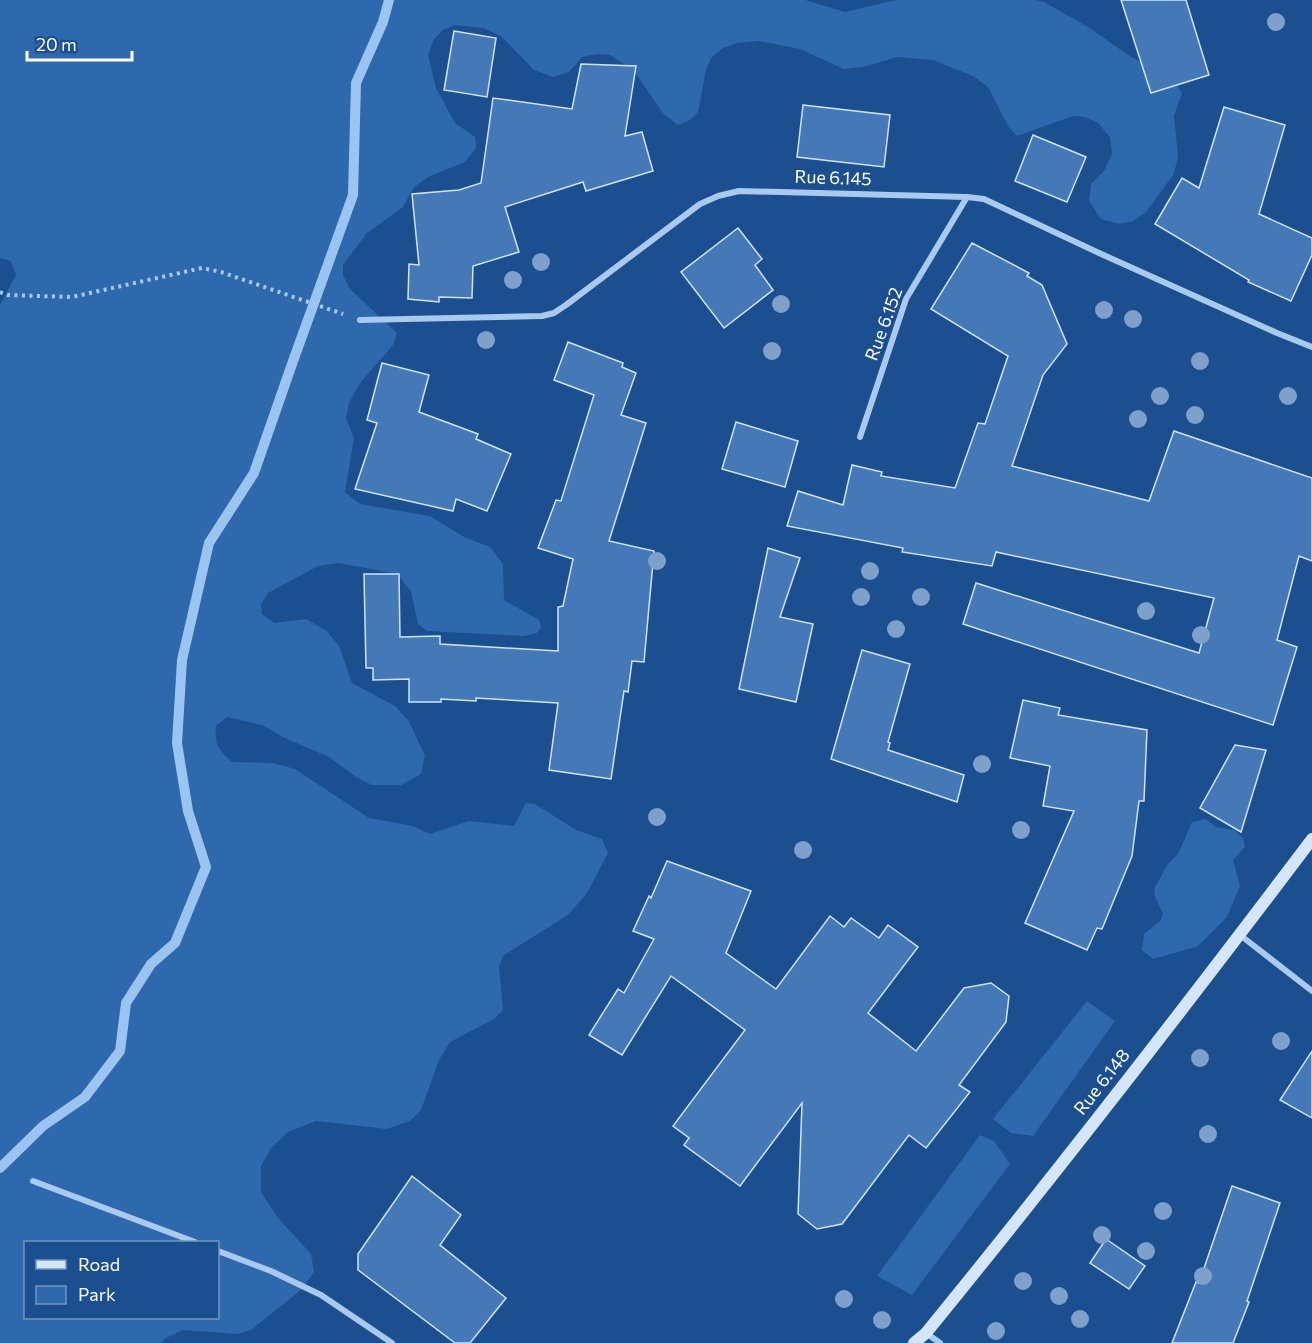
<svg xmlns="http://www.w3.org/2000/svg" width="1312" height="1343" viewBox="0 0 1312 1343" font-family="Commissioner,sans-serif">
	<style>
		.green { fill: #2e69ad; fill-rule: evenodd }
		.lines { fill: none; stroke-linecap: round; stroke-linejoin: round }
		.stream { stroke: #9cc4f0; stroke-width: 10 }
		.building { fill: #4478b7; stroke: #cfe3fa; stroke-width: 1.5 }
		.path { stroke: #a9c9ee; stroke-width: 4; stroke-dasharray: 3 4.5; stroke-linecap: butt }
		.street { stroke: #a9c9ee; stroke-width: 6 }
		.secondary { stroke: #d6e6fa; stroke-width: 12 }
		.tree { fill: #7ea0ca }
		.labels { text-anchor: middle; stroke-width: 4.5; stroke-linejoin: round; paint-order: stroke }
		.street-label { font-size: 18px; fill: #fff; stroke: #1b4f8f }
	</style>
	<rect width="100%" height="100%" fill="#1b4f8f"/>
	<g class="green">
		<path d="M0,0H805L845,12L896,0H1036L1044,2L1088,27L1131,57L1173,78L1182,93L1174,116L1178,156L1174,174L1146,212L1133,221L1120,224L1101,219L1089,201L1091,184L1104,171L1112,154L1110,137L1098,123L1085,117L1073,116L1017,136L1008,126L988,87L973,76L933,60L897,57L863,67L844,69L800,49L759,41L737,43L723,48L711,58L706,70L698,112L690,120L678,125L663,113L634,71L610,55L597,54L582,57L569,72L553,77L534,70L501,36L484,28L455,25L443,30L434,39L428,55L436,88L455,123L475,137L476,148L465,162L430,176L414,187L403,207L367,233L343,265V275L350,289L397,333L393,345L361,382L349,403L346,418L354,438L345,492L360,504L430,516L464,537L490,547L503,564L504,600L539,620L541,627L537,633L524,636L427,631L418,624L411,591L397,574L339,563L318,566L268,593L261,604L262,614L274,623L306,619L327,631L339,646L352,683L395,706L408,720L425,755L421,774L401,785H372L356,777L329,757L287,739L262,725L227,717L216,726C214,745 219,750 232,762L273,763L295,769L369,818L413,826L430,834L469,821L514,826L526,803L535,804L576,830L602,839L608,853L587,893L569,914L503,956L499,966L503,1010L494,1019L450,1042L439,1060L421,1110L410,1121L387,1129L316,1121L288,1132L271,1148L261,1166V1192L278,1218L311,1254L314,1272L301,1290L251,1330L238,1334L183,1330L164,1339L162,1343H0V305L16,275L11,261L0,258ZM26,1242H218V1318H26Z"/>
		<path d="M1206,819L1216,827L1234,830L1243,838L1245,847L1233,860L1240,886L1227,917L1198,946L1153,959L1142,950L1144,934L1160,921L1163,914L1154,894L1155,887L1168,864L1178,854L1192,822Z"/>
		<path d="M1087,1001L1115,1021L1033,1136L1011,1133L993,1119Z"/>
		<path d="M980,1135L994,1141L1010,1164L912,1295L877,1276Z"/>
	</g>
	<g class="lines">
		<path class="stream" d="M0,1168L43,1126L85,1097L120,1051L126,1003L151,964L175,943L206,867L188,811L177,743L182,660L209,543L254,473L292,364L353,195L356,83L383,22L389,0"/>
	</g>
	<g class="building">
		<path d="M1121,0H1186L1209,75L1151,93Z"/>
		<path d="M454,31L496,38L487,97L444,90Z"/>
		<path d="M581,64L636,66L625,136L642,132L653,171L586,191L583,182L505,207L519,252L473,266L472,298L439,297V302L408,299L409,264L419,265L412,194L459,190L481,183L493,98L572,109Z"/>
		<path d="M803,105L890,115L884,167L797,157Z"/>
		<path d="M1224,107L1285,125L1259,214L1312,238V255L1291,301L1248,282L1249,280L1155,224L1182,178L1199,188Z"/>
		<path d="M1033,135L1086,157L1067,202L1015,181Z"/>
		<path d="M738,228L762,259L755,265L773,290L724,328L681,272Z"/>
		<path d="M972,243L1029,273L1027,276L1042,285L1067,344L1043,375L1012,466L1149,501L1174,431L1312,478V561L1299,556L1277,640L1297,647L1273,725L963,624L976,583L1199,653L1214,598L996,552L992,566L902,552L903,548L787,526L798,491L843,505L852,465L882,472L881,476L955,488L978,423L985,424L1008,356L931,309Z"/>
		<path d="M568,342L623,363L622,367L636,373L621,415L646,423L609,541L654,551L644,662L632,661L628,692L624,691L611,779L549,770L558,703L476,698V701L441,699V702H409V679L373,680V668H366L364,574H399L400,637L440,636V644L558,651V607L563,606L573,559L538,548L556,500L561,501L594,395L554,380Z"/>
		<path d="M382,363L429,375L419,412L478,434L476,439L511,454L487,511L456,499L453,511L355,489L377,423L367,420Z"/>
		<path d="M736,422L798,441L785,487L722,469Z"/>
		<path d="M768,548L800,558L780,617L813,624L796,702L739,689Z"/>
		<path d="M862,650L910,664L888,742L890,743L888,750L964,775L957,802L831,759Z"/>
		<path d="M1023,700L1060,708L1058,715L1147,730L1144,801H1139L1132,856L1102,929L1097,928L1087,950L1025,923L1074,811L1043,806L1050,766L1010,758Z"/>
		<path d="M1235,745L1266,750L1241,832L1200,808Z"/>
		<path d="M667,861L751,891L726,953L776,989L830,916L844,927L851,918L879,938L888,925L918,947L868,1013L916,1051L964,988L991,983L1009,996L1006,1022L959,1085L970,1092L926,1148L909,1135L842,1224L817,1229L798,1214L802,1103L740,1186L684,1145L689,1138L673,1126L745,1030L671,976L622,1055L589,1035L618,989L624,993L654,939L633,931L649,896L651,898Z"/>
		<path d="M1312,1051V1118L1280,1100Z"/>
		<path d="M412,1176L461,1215L440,1245L506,1298L470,1343H455L358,1270V1254Z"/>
		<path d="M1232,1186L1280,1203L1247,1301L1249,1302L1233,1343H1172L1196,1282L1199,1283Z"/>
		<path d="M1106,1239L1145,1266L1129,1289L1090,1263Z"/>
	</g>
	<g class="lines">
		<path class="path" d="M0,292L8,295L72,297L202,268L221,272L343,314"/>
		<g class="street">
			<path d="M360,320L542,316L554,313L566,305L700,204L718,196L739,191L967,197L984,199L1099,253L1277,333L1312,347"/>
			<path d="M860,437L906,299L967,197"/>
			<path d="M1240,935L1312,991"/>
			<path d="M33,1181L195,1242"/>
			<path d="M218,1251L271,1271L321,1295L392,1343"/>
			<path d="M926,1333L940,1343"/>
		</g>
		<path class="secondary" d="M914,1343L926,1333C1058,1171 1186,1006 1312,839"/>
	</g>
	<g class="tree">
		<circle cx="1276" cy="22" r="9"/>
		<circle cx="541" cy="262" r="9"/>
		<circle cx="513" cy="280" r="9"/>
		<circle cx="781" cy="304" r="9"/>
		<circle cx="1104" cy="310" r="9"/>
		<circle cx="1133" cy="319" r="9"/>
		<circle cx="486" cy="340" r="9"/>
		<circle cx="772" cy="351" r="9"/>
		<circle cx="1200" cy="361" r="9"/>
		<circle cx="1160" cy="396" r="9"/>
		<circle cx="1288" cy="396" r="9"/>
		<circle cx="1195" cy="415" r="9"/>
		<circle cx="1138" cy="419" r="9"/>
		<circle cx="657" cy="561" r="9"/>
		<circle cx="870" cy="571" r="9"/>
		<circle cx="861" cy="597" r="9"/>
		<circle cx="921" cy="597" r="9"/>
		<circle cx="1146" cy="611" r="9"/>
		<circle cx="896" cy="629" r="9"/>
		<circle cx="1201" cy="635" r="9"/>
		<circle cx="982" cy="764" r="9"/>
		<circle cx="657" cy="817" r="9"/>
		<circle cx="1021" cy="830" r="9"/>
		<circle cx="803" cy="850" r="9"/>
		<circle cx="1281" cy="1041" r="9"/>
		<circle cx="1200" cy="1058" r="9"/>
		<circle cx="1208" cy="1134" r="9"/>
		<circle cx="1163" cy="1211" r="9"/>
		<circle cx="1102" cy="1235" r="9"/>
		<circle cx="1146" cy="1251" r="9"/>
		<circle cx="1203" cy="1276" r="9"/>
		<circle cx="1023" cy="1281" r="9"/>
		<circle cx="1059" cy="1296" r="9"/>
		<circle cx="844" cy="1299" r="9"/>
		<circle cx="1080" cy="1319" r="9"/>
		<circle cx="882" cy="1320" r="9"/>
		<circle cx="996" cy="1331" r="9"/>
	</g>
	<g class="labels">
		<g class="street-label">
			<text transform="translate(833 178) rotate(2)" y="6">Rue 6.145</text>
			<text transform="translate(884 324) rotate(-70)" y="6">Rue 6.152</text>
			<text transform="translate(1102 1082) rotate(-52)" y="6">Rue 6.148</text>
		</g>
	</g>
	<rect x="24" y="1241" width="195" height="78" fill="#1b4f8f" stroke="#7695bc" stroke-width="1.5"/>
	<rect x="36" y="1260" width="30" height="9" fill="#d6e6fa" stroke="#7695bc" stroke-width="1.5"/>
	<text x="78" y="1271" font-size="18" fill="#ffffff">Road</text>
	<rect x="36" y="1286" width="30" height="18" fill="#2e69ad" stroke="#7695bc" stroke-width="1.5"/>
	<text x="78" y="1301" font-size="18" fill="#ffffff">Park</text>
	<path d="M27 51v9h105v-9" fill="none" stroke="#ffffff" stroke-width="3"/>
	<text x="36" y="51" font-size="18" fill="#ffffff" stroke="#1b4f8f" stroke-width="4.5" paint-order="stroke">20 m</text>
</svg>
